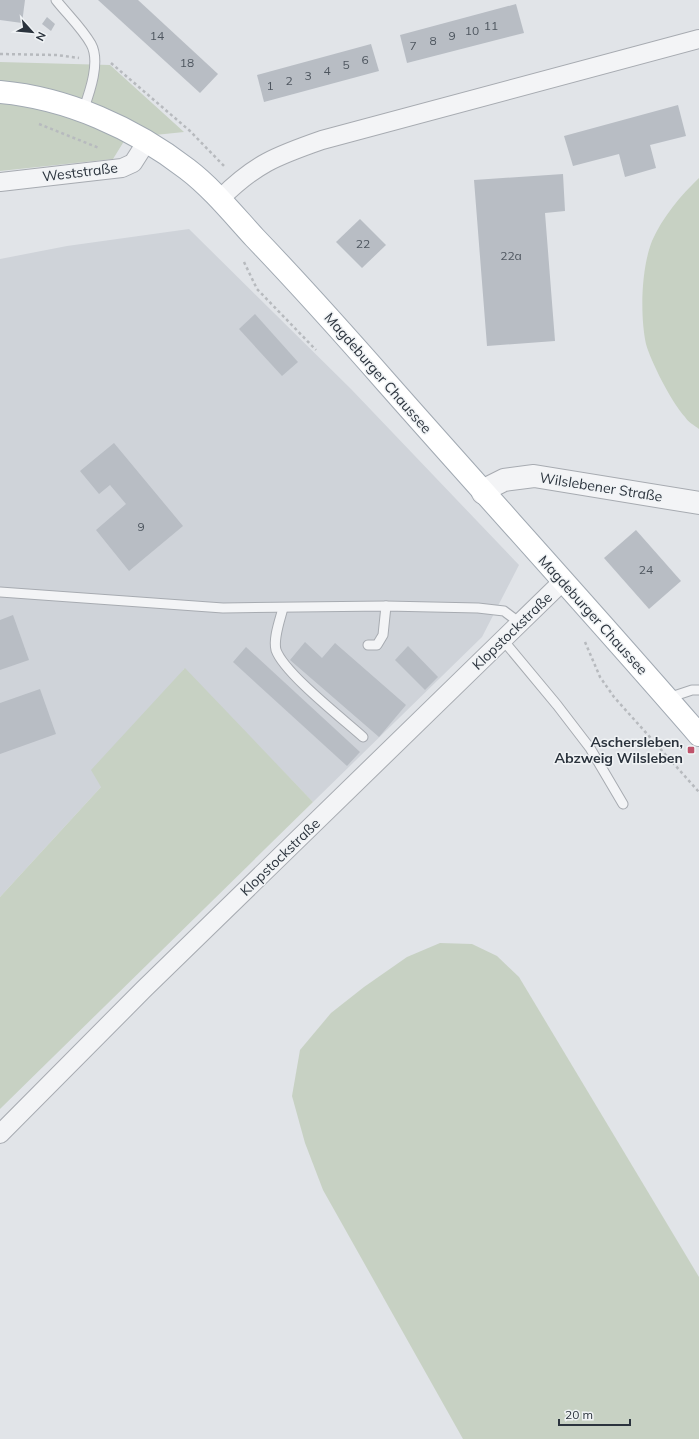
<svg xmlns="http://www.w3.org/2000/svg" width="699" height="1439" viewBox="0 0 699 1439" font-family="Mulish,sans-serif">
	<style>
		.built { fill: #cfd3d9 }
		.green { fill: #c7d1c3 }
		.building { fill: #b8bdc4 }
		.lines { fill: none; stroke-linecap: round; stroke-linejoin: round }
		.service-casing { stroke: #a7abb1; stroke-width: 11 }
		.minor-casing { stroke: #a7abb1; stroke-width: 20 }
		.tertiary-casing { stroke: #a7abb1; stroke-width: 24 }
		.primary-casing { stroke: #a1a9b2; stroke-width: 24 }
		.path { stroke: #b7babe; stroke-width: 2.5; stroke-dasharray: 3 3; stroke-linecap: butt }
		.service { stroke: #f3f4f6; stroke-width: 9 }
		.minor { stroke: #f3f4f6; stroke-width: 18 }
		.tertiary { stroke: #f3f4f6; stroke-width: 22 }
		.primary { stroke: #fff; stroke-width: 22 }
		.poi-dot { fill: #bf536b; stroke: #f0f3f5; stroke-width: 1.5 }
		.labels { text-anchor: middle; stroke-width: 3; stroke-linejoin: round; paint-order: stroke }
		.number-label { font-size: 12px; fill: #4e565f }
		.street-label { font-size: 14px; fill: #2b333d; stroke: #f0f3f5 }
		.poi-label { font-size: 14px; font-weight: bold; fill: #2b333d; stroke: #f0f3f5; text-anchor: end }
	</style>
	<rect width="100%" height="100%" fill="#e1e4e8"/>
	<path class="built" d="M189,229L351,389L519,565L482,637L313,802L184,669L101,787L0,897V259L67,246Z"/>
	<g class="green">
		<path d="M0,62L110,65L184,132L126,138L113,159L0,171Z"/>
		<path d="M699,178V429C694,425 688,422 685,417C672,403 651,362 646,344C640,316 641,269 652,241C662,218 681,195 699,178Z"/>
		<path d="M185,668L313,802L0,1109V897L101,787L91,770Z"/>
		<path d="M440,943L472,944L497,956L519,977L699,1277V1439H463L323,1190L305,1143L292,1096L300,1050L331,1013L364,987L407,957Z"/>
	</g>
	<g class="building">
		<path d="M0,0H25L22,23L0,20Z"/>
		<path d="M98,0H138L218,74L200,93Z"/>
		<path d="M516,4L524,33L407,63L400,35Z"/>
		<path d="M47,17L55,24L51,31L42,24Z"/>
		<path d="M371,44L379,71L264,102L257,75Z"/>
		<path d="M678,105L686,136L650,145L656,168L625,177L619,154L573,166L564,136Z"/>
		<path d="M563,174L565,211L545,213L555,341L487,346L474,180Z"/>
		<path d="M360,219L386,245L362,268L336,242Z"/>
		<path d="M255,314L298,362L282,376L239,329Z"/>
		<path d="M114,443L183,526L129,571L96,530L126,504L110,485L99,494L80,471Z"/>
		<path d="M636,530L681,581L649,609L604,558Z"/>
		<path d="M13,615L29,660L0,670V620Z"/>
		<path d="M305,642L322,658L335,643L406,705L379,737L290,660Z"/>
		<path d="M408,646L438,677L425,690L395,660Z"/>
		<path d="M246,647L360,752L347,766L233,662Z"/>
		<path d="M40,689L56,734L0,754V703Z"/>
	</g>
	<g class="lines">
		<defs>
			<g id="service">
				<path d="M56,0C67,14 82,28 91,44C101,62 89,94 83,111"/>
				<path d="M0,592L223,608L386,606L478,608L504,611L520,623"/>
				<path d="M283,608C280,620 273,638 276,650C284,673 343,719 363,737"/>
				<path d="M503,640L557,705L590,748L623,804"/>
				<path d="M368,645H377L383,635L386,606"/>
				<path d="M668,698L692,690H699"/>
			</g>
			<g id="minor">
				<path d="M0,182L122,168L133,163L147,141"/>
				<path d="M220,199C255,164 276,156 322,140L699,39"/>
				<path d="M0,1134L144,989L562,582"/>
			</g>
			<path id="tertiary" d="M483,493L492,486L504,480L534,476L699,503"/>
			<path id="primary" d="M0,92C67,98 134,128 187,169C212,188 233,214 255,238C300,285 343,333 386,382C490,500 596,616 699,735"/>
		</defs>
		<use href="#service" class="service-casing"/>
		<use href="#minor" class="minor-casing"/>
		<use href="#tertiary" class="tertiary-casing"/>
		<use href="#primary" class="primary-casing"/>
		<g class="path">
			<path d="M0,54L57,55L79,58"/>
			<path d="M111,63L190,131L225,167"/>
			<path d="M39,124L99,148"/>
			<path d="M244,262L257,289L316,350"/>
			<path d="M585,642L600,677L614,697L699,792"/>
		</g>
		<use href="#service" class="service"/>
		<use href="#minor" class="minor"/>
		<use href="#tertiary" class="tertiary"/>
		<use href="#primary" class="primary"/>
	</g>
	<rect class="poi-dot" x="687" y="746" width="8" height="8" rx="2"/>
	<g class="labels">
		<g class="number-label">
			<text x="491" y="30">11</text>
			<text x="472" y="35">10</text>
			<text x="157" y="40">14</text>
			<text x="452" y="40">9</text>
			<text x="433" y="45">8</text>
			<text x="413" y="50">7</text>
			<text x="365" y="64">6</text>
			<text x="187" y="67">18</text>
			<text x="346" y="69">5</text>
			<text x="327" y="75">4</text>
			<text x="308" y="80">3</text>
			<text x="289" y="85">2</text>
			<text x="270" y="90">1</text>
			<text x="363" y="248">22</text>
			<text x="511" y="260">22a</text>
			<text x="141" y="531">9</text>
			<text x="646" y="574">24</text>
		</g>
		<g class="street-label">
			<text transform="translate(80 172) rotate(-7)" y="5">Weststraße</text>
			<text transform="translate(378 373) rotate(49)" y="5">Magdeburger Chaussee</text>
			<text transform="translate(601 487) rotate(9)" y="5">Wilslebener Straße</text>
			<text transform="translate(593 615) rotate(48)" y="5">Magdeburger Chaussee</text>
			<text transform="translate(512 631) rotate(-44)" y="5">Klopstockstraße</text>
			<text transform="translate(280 857) rotate(-44)" y="5">Klopstockstraße</text>
		</g>
		<g class="poi-label">
			<text x="683" y="747">Aschersleben,<tspan x="683" dy="16">Abzweig Wilsleben</tspan></text>
		</g>
	</g>
	<g transform="translate(32 32) rotate(117)" stroke="#f0f3f5" stroke-width="3" paint-order="stroke">
	<path d="M0-3L7 15L0 10L-7 15Z" fill="#2b333d"/>
	<text y="-6" font-size="11" font-weight="bold" text-anchor="middle" fill="#2b333d">N</text>
	</g>
	<path d="M559 1419v6h71v-6" fill="none" stroke="#2b333d" stroke-width="2"/>
	<text x="565" y="1419" font-size="12" fill="#2b333d" stroke="#f0f3f5" stroke-width="3" paint-order="stroke">20 m</text>
</svg>
